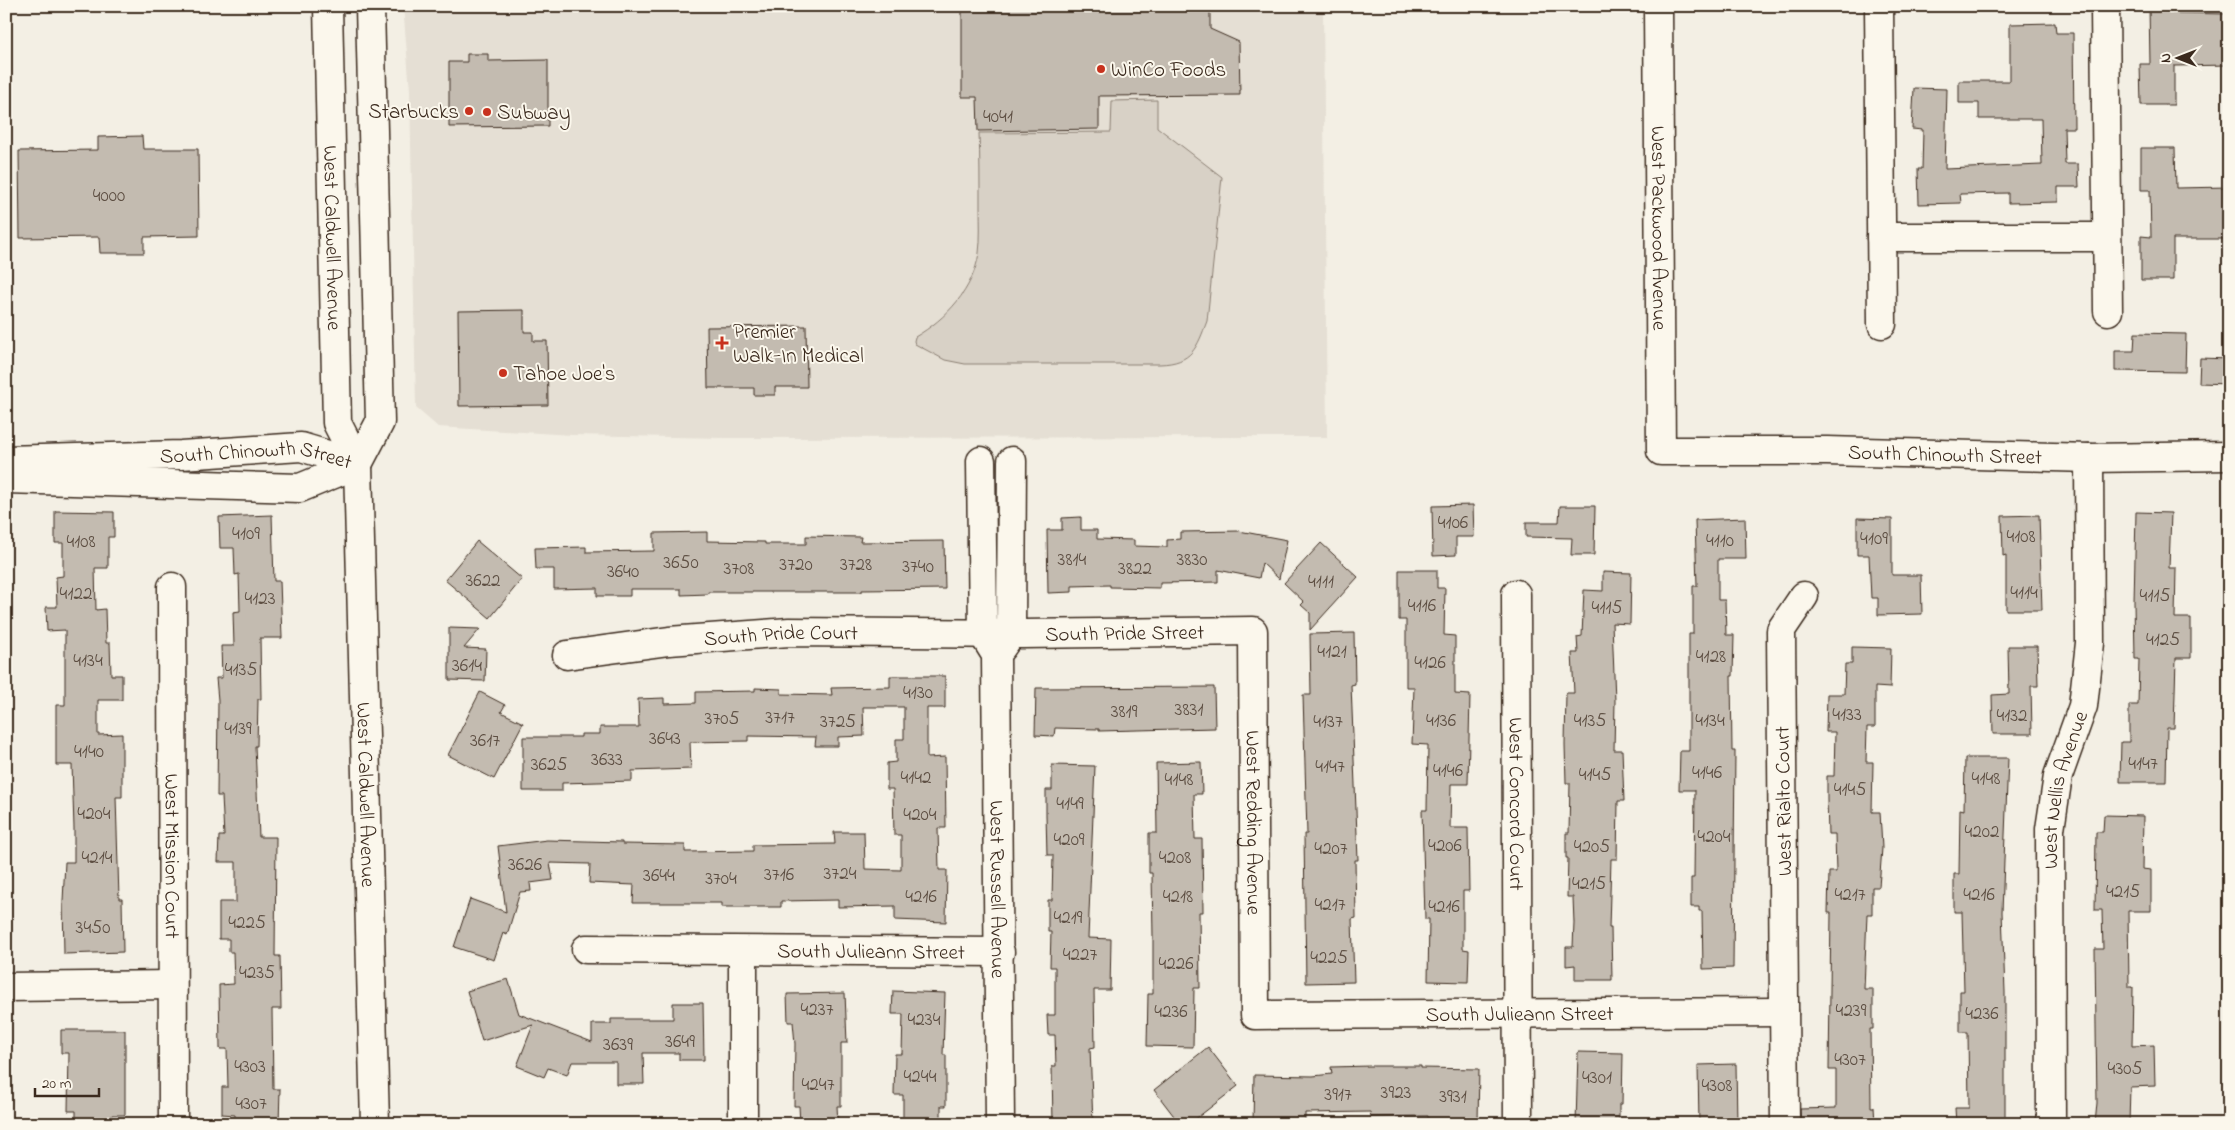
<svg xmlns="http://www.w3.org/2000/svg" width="2235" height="1130" viewBox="0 0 2235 1130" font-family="'Indie Flower',sans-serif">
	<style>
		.built { fill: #e5dfd4 }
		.green { fill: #d8d1c6; stroke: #8a7e72 }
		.building { fill: #c3bbb0; stroke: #3b2a1e }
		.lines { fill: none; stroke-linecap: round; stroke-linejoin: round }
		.minor-casing { stroke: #3b2a1e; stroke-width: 31 }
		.major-casing { stroke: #3b2a1e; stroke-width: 31 }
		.minor { stroke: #fbf7ec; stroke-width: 28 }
		.major { stroke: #fbf7ec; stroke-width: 28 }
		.poi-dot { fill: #c8321e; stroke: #fbf7ec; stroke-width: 2 }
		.labels { text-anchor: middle; stroke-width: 4; stroke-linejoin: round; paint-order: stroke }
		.number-label { font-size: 19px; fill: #5d4e42 }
		.poi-label { font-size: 21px; fill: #3b2a1e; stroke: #fbf7ec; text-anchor: start }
		.street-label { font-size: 21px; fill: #3b2a1e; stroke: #fbf7ec }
	</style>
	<rect width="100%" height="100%" fill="#f3efe4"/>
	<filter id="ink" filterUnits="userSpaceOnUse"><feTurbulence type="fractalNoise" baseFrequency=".02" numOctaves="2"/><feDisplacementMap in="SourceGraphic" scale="10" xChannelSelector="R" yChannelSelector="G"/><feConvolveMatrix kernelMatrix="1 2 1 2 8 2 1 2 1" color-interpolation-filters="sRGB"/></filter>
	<g filter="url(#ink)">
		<path class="built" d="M403,6H1323L1327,437L724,438L572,435L438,427L416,408L410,90Z"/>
		<path class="green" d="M1157,100V127L1222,177L1207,321C1197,348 1192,363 1160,364H965L945,360L915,344L914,341L915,337C947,318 973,290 979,253C981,238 980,222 980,207C980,182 980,158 979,133L1111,132L1112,101Z"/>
		<g class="building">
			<path d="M962,6H1210V29L1239,42L1240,95L1099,96V129L978,131L977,97H962Z"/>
			<path d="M2149,6H2172V13L2229,14V65L2174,66V105H2141L2140,64H2150Z"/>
			<path d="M2055,23L2056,33H2073L2074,128H2064L2065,164H2078L2079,187H2058V202L2008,203V193L1960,194L1961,203L1919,204L1918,169H1922L1923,130L1912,129L1914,88L1947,89L1945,169L2042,165L2041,119H1979V103H1959V81H2010V24Z"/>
			<path d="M467,54H488V61L548,60V126L449,127V62H467Z"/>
			<path d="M142,136L143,149H198L199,236L144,237V253H100L99,237L20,238L19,151L98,150V137Z"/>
			<path d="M2141,148H2175L2176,188L2229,187V239H2173V280H2141V236L2151,237L2150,190H2141Z"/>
			<path d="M524,310V332H533V341H547L548,405L459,406L458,311Z"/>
			<path d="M806,326L807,387H775V395H754V388H708L707,327Z"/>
			<path d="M2135,333L2186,334L2185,372L2115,371V351H2134Z"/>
			<path d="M2200,358L2229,359V384L2199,383Z"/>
			<path d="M1473,505L1474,537H1456V555L1433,556L1432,506Z"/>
			<path d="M1560,506H1595L1594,555H1571L1572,538L1526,537V522H1559Z"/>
			<path d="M55,511L114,512V537H108V568H95L96,610L105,609L106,643H110L111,675H122V700H98V735L122,734V797H116L119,899H122L123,952L64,954L63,901L65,862H74V828L72,765H56V705H65V630L47,631L46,607H57L56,577L63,576V543H55Z"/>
			<path d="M2136,512L2171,513L2169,568H2176L2175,618H2191V658H2176L2174,728H2167L2166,782H2120L2121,742H2129V705H2138L2139,659H2135L2134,602Z"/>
			<path d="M272,515L274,581H280L282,638H260L261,699H258L257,746H255L259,837H276L275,956H280L281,1009H272L273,1089H280L279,1124H235V1115L222,1114V1087H228L227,1049H220L219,985L234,984L233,952H229V939H219V902H236V862H218L219,836H224L222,796H217L218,700L216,678H222L221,646H234L233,612L240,611L239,574L235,575L234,548H220L219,517Z"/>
			<path d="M2039,515L2042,610H2006V555L2003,556L2002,516Z"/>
			<path d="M1081,517V530H1097V539L1134,540V546L1167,547V540L1180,539V532L1239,531L1287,540L1279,579L1262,563L1259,578L1218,570V582L1160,583V588L1110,587V585L1072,586V592L1048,593L1047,530H1062V518Z"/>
			<path d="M1745,518L1746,559H1718V600H1725L1726,635H1734L1733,676H1731L1732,751H1735L1733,968L1703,969L1702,911H1699V907H1691V878H1694L1695,790H1679L1680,751H1689V634H1693V586H1697L1695,520Z"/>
			<path d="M1857,518L1892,519V575H1921L1922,614L1878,615V598H1871L1869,555H1857Z"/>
			<path d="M707,532V541L765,542V544H806V536L861,537L860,542L944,541L945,589L862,590V592H708V594L681,595V589H630V596H597V588L554,589V569H536L535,548L586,547V552L654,551V533Z"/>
			<path d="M477,541L522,579L490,618L445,580Z"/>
			<path d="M1321,543L1358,577L1310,630V613L1301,605L1304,602L1284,583Z"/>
			<path d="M1399,570H1437V588H1445L1444,635L1455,636V694L1470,695L1468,784H1451L1450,828H1468L1469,891H1463V949L1469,950L1468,982L1428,981L1429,919H1425L1422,810H1427L1428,745L1412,744L1414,687H1406V620H1399Z"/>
			<path d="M1603,572L1631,573L1630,624L1612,623L1615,701L1614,750H1622L1624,801H1618L1617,859H1611L1609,928H1611L1612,980H1575V965L1566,966V947H1573L1574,923L1573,897H1567L1568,858H1566V833H1569L1570,783H1566L1565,744L1566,693H1574L1572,653H1578L1577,637L1582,636L1584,590L1603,591Z"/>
			<path d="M449,628L480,629L464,648L486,649L485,681L449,680Z"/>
			<path d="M1354,633L1355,684L1351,685L1358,860H1355L1356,918L1352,919L1354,982L1306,983L1304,834H1307L1303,695H1311L1310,634Z"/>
			<path d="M2008,646H2037L2038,686H2031L2032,734H1993L1992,695L2009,694Z"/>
			<path d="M1852,647L1891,648L1890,688L1875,687V727H1867L1866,762H1873L1872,812H1880L1882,848L1879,887H1872V914H1867L1864,989H1873V1029H1870L1871,1107H1874L1875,1124H1801L1800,1109L1836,1108V1070H1829L1831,913H1828L1829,872H1836L1835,834H1828L1827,800V776H1834L1835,732H1826L1827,694H1844L1845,664H1852Z"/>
			<path d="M890,676H945V708H927V758L945,757L946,828H938L939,870H947L946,922L895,920V906L838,907V900L781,901V907H722V903H633L634,885L589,883L590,864L550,863L553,880L530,883L531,891L520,892L507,935L503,933L494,960L454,947L470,899L506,912L498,846L547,840L622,842V844L685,845V852L753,851V845L835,844L834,832H864L865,869L901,870V835H894L893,789H887V763L896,762V739H904V707H863L864,736L838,737V746H815L816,737L748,736V741L690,742L691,769L632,771V781L562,783V791H523V737H581V734H600V727H639L638,699L664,698V704L696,703V692L755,691V688L781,689V694L832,695L831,688L890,687Z"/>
			<path d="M1214,687L1215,728L1099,731V729L1055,728L1054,736L1035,735L1036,688Z"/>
			<path d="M480,692L505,705L501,712L523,723L494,779L448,755Z"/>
			<path d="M1965,758H2008L2002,912L2005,992V1124H1956L1955,1108H1969L1968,1032H1960V991H1964L1962,912H1954V874H1959L1960,809L1964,810Z"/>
			<path d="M1201,762L1202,794H1194L1195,839H1202L1203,912H1199L1200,988H1194L1193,1047L1147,1046L1148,994H1153V937L1152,873H1149V833H1157L1156,763Z"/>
			<path d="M1052,765L1095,766L1088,938L1111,939L1110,990H1094L1095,1047L1090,1048L1093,1124H1053L1052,1066H1056L1055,1035H1048L1047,1015H1055V967H1050L1051,932H1048V900H1052L1053,855H1047L1046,815V790H1052Z"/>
			<path d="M2104,815L2143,816L2142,869L2151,870V911H2128L2129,987H2133L2132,1046L2154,1045L2155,1086L2130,1087L2129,1124H2095L2097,1103L2095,949H2103L2102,910H2095L2096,832H2103Z"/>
			<path d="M508,979L519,1014L592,1042V1024H611V1019H673V1003H703L704,1060H679V1053H643L644,1084H616V1062H572L567,1075L548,1068L544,1077L517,1066L533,1025L482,1041L467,991Z"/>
			<path d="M893,991L945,993L943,1055H946V1106H941V1124H903V1095H894L895,1054H902L903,1014H892Z"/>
			<path d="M845,993L847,1043H841V1106H837L838,1124H800L799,1106H794L795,1044L793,1022H788L787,994Z"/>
			<path d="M61,1030H125V1115H112V1124H76V1111H68L69,1053H61Z"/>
			<path d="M1208,1047L1238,1086L1189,1124H1180L1154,1090Z"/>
			<path d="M1578,1052L1623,1053L1622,1104H1619V1124H1576Z"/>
			<path d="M1736,1064L1737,1124H1699L1698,1065Z"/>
			<path d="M1370,1066H1421V1068L1479,1069L1478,1121H1428V1116L1371,1117L1370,1112L1305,1113V1123L1253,1122L1254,1075L1313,1076L1332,1074L1331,1067Z"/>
		</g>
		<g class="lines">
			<defs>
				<g id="minor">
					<path id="s1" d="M1658,6L1661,451H1827L2089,458L2229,456"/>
					<path d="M1879,6L1882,324"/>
					<path d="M2105,6L2108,311"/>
					<path d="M1881,237H2106"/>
					<path id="s2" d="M6,460L181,455L301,447L358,464"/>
					<path id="s3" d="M981,461L983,634L996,655L1000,1124"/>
					<path d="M6,479L300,488L358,464"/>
					<path id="s4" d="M172,587L173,1124"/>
					<path id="s5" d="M1516,594L1518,1124"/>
					<path d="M1001,648L1011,634L1012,461"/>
					<path id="s6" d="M567,655L669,641L789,632L1023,634L1253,631L1255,1015L1784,1012"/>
					<path id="s7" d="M586,949L1000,952"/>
					<path d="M743,951V1124"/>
					<path d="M6,987L172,985"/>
					<path d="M1785,1124L1781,630L1804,596"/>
					<path id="s8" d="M2051,1124L2050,829L2058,776L2083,706L2090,643L2089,458"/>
				</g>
				<g id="major">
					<path id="s9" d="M328,6L337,423L358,464L375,1124"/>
					<path d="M358,464L380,422L370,6"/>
				</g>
			</defs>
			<use href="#minor" class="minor-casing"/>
			<use href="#major" class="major-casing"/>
			<use href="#minor" class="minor"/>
			<use href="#major" class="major"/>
		</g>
	</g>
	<g class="poi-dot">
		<circle cx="1101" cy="69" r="5"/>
		<circle cx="469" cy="111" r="5"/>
		<circle cx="487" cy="112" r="5"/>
		<path d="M719.5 335.5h5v5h5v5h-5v5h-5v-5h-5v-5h5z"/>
		<circle cx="503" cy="373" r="5"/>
	</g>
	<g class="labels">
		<g class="number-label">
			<text x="998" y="122">4041</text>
			<text x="109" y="201">4000</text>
			<text x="1453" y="528">4106</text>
			<text x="246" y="539">4109</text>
			<text x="2021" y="542">4108</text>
			<text x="1874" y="544">4109</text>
			<text x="1720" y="546">4110</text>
			<text x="81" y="547">4108</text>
			<text x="1072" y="565">3814</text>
			<text x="1192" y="565">3830</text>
			<text x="681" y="568">3650</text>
			<text x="796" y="570">3720</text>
			<text x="856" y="570">3728</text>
			<text x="918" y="572">3740</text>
			<text x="739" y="574">3708</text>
			<text x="1135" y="574">3822</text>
			<text x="623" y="577">3640</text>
			<text x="483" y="586">3622</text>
			<text x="1321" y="587">4111</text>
			<text x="2024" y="598">4114</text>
			<text x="76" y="599">4122</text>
			<text x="2155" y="601">4115</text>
			<text x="260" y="604">4123</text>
			<text x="1422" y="611">4116</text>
			<text x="1607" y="613">4115</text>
			<text x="2163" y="645">4125</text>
			<text x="1332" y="657">4121</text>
			<text x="1711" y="662">4128</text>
			<text x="88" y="666">4134</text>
			<text x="1430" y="668">4126</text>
			<text x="467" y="671">3614</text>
			<text x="241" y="675">4135</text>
			<text x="918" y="698">4130</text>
			<text x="1189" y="715">3831</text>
			<text x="1124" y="717">3819</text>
			<text x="1847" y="720">4133</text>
			<text x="2012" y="721">4132</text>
			<text x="780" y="723">3717</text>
			<text x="722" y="724">3705</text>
			<text x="1441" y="726">4136</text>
			<text x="1590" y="726">4135</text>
			<text x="1710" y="726">4134</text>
			<text x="838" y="727">3725</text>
			<text x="1328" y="727">4137</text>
			<text x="238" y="734">4139</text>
			<text x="665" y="744">3643</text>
			<text x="485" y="746">3617</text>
			<text x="89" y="757">4140</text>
			<text x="607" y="765">3633</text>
			<text x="2143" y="769">4147</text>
			<text x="549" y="770">3625</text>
			<text x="1330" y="772">4147</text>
			<text x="1448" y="776">4146</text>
			<text x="1707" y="778">4146</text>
			<text x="1595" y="780">4145</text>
			<text x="916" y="783">4142</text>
			<text x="1986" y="784">4148</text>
			<text x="1179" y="785">4148</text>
			<text x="1850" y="795">4145</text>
			<text x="1070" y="809">4149</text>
			<text x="94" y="819">4204</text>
			<text x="920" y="820">4204</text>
			<text x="1982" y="837">4202</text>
			<text x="1714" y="842">4204</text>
			<text x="1069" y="845">4209</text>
			<text x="1445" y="851">4206</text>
			<text x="1592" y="852">4205</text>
			<text x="1331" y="854">4207</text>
			<text x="97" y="863">4214</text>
			<text x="1175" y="863">4208</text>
			<text x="525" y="870">3626</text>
			<text x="840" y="879">3724</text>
			<text x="779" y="880">3716</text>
			<text x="659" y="881">3644</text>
			<text x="721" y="884">3704</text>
			<text x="1589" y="889">4215</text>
			<text x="2123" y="897">4215</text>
			<text x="1850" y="900">4217</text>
			<text x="1979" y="900">4216</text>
			<text x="921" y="902">4216</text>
			<text x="1178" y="902">4218</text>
			<text x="1330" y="910">4217</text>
			<text x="1444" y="912">4216</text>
			<text x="1068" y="923">4219</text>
			<text x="247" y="928">4225</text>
			<text x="93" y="933">3450</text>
			<text x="1080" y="960">4227</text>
			<text x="1329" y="963">4225</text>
			<text x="1176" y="969">4226</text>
			<text x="257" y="978">4235</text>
			<text x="817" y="1015">4237</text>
			<text x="1851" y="1016">4239</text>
			<text x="1171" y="1017">4236</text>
			<text x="1982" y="1019">4236</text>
			<text x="924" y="1025">4234</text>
			<text x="680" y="1047">3649</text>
			<text x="618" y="1050">3639</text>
			<text x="1850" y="1065">4307</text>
			<text x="250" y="1072">4303</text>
			<text x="2125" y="1074">4305</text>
			<text x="920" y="1082">4244</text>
			<text x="1597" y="1083">4301</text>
			<text x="818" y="1090">4247</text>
			<text x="1717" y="1091">4308</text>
			<text x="1396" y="1098">3923</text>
			<text x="1338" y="1100">3917</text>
			<text x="1453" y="1102">3931</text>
			<text x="251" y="1109">4307</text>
		</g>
		<g class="poi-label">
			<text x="1111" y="76">WinCo Foods</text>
			<text x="459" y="118" text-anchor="end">Starbucks</text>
			<text x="497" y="119">Subway</text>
			<text x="733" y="338">Premier<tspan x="733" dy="24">Walk-In Medical</tspan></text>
			<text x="513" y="380">Tahoe Joe's</text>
		</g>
		<g class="street-label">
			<text dy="7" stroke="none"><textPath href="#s1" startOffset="222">West Packwood Avenue</textPath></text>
			<text dy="7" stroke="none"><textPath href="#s9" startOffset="232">West Caldwell Avenue</textPath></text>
			<text dy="7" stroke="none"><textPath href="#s1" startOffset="729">South Chinowth Street</textPath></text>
			<text dy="7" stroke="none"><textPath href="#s2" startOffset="251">South Chinowth Street</textPath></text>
			<text dy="7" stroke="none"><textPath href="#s6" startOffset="559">South Pride Street</textPath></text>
			<text dy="7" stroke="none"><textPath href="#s6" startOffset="215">South Pride Court</textPath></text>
			<text dy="7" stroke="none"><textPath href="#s8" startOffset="336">West Nellis Avenue</textPath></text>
			<text dy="7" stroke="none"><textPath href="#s9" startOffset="794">West Caldwell Avenue</textPath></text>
			<text transform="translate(1783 801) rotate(-91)" y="7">West Rialto Court</text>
			<text dy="7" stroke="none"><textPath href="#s5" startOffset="210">West Concord Court</textPath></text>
			<text dy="7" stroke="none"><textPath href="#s6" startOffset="879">West Redding Avenue</textPath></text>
			<text dy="7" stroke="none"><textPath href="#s4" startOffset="269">West Mission Court</textPath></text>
			<text dy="7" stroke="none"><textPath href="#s3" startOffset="432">West Russell Avenue</textPath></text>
			<text dy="7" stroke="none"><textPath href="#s7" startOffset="285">South Julieann Street</textPath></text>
			<text dy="7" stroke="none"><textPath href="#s6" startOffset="1336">South Julieann Street</textPath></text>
		</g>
	</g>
	<rect width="2235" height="1130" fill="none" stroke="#fbf7ec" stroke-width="25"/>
	<rect x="12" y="12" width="2210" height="1105" fill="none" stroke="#3b2a1e" stroke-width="2" filter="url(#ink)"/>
	<g transform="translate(2178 58) rotate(270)" stroke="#fbf7ec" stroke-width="4" paint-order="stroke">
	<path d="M0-4L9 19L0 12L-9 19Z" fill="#3b2a1e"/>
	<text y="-8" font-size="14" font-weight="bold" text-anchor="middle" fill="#3b2a1e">N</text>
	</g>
	<path d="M35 1088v8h64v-8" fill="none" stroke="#3b2a1e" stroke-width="2.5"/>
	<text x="42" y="1088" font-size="15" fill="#3b2a1e" stroke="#fbf7ec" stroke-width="4" paint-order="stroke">20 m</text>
</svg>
